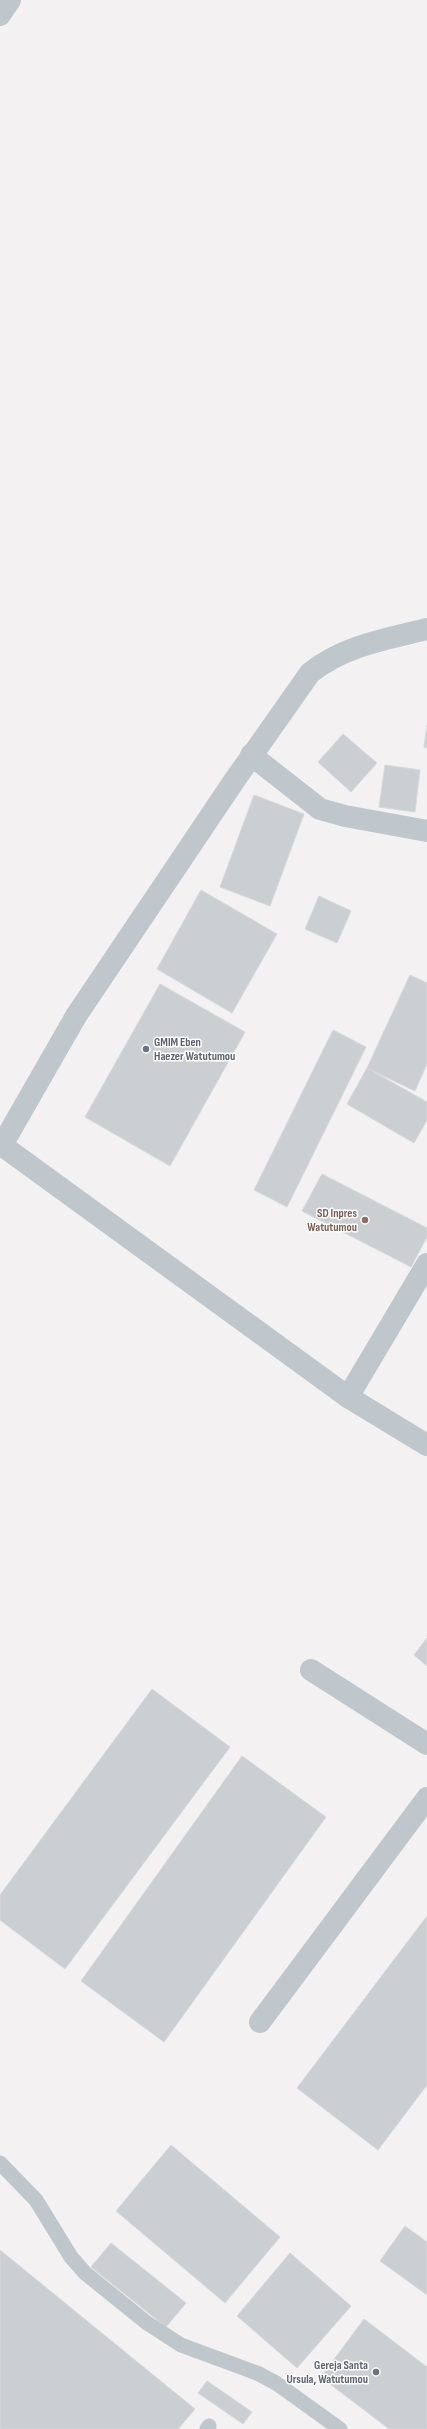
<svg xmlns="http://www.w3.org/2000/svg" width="427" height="2429" viewBox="0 0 427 2429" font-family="'Sofia Sans Condensed',sans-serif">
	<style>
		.building { fill: #cccfd2; stroke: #d6d8dc }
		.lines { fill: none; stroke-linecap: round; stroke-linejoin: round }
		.service { stroke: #bfc7cc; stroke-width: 15 }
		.minor { stroke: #bfc7cc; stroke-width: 22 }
		.worship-dot { fill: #6b7280; stroke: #fff; stroke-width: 1.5 }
		.education-dot { fill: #8d6e63; stroke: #fff; stroke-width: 1.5 }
		.labels { text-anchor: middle; stroke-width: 3; stroke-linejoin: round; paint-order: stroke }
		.worship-label { font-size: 12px; font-weight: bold; fill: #5b616d; stroke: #fff; text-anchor: start }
		.education-label { font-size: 12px; font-weight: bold; fill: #785e54; stroke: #fff; text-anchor: end }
	</style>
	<rect width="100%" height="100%" fill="#f3f1f2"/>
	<g class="building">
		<path d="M427,725V748L424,747Z"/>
		<path d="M343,734L377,763L351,792L318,762Z"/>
		<path d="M385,765L420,770L415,812L379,807Z"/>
		<path d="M254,795L304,814L270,906L220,887Z"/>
		<path d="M201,890L277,934L232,1013L157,969Z"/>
		<path d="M319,896L351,911L337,943L305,929Z"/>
		<path d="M410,975L427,983V1064L415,1091L367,1068Z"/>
		<path d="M160,984L245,1032L170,1166L85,1117Z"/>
		<path d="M333,1030L366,1047L287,1207L254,1190Z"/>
		<path d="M367,1068L427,1102V1120L414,1143L347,1104Z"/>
		<path d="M322,1174L427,1228V1237L411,1267L302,1211Z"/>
		<path d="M427,1638V1666L414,1655Z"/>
		<path d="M152,1689L230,1747L65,1969L0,1920V1895Z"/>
		<path d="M242,1756L326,1817L164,2042L81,1981Z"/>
		<path d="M427,1916V2085L378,2150L297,2088Z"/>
		<path d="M171,2145L280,2237L225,2303L116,2211Z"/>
		<path d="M405,2226L427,2242V2295L380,2261Z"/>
		<path d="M111,2243L186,2303L166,2327L91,2267Z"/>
		<path d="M0,2250L195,2409L178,2429H0Z"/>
		<path d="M290,2253L351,2306L297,2368L237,2316Z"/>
		<path d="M364,2319L427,2367V2429H389L321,2377Z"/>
		<path d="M207,2381L252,2412L243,2424L198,2393Z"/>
	</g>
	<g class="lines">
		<g class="service">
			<path d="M0,2163L36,2200L71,2257L85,2273L147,2323L181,2345L257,2373L276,2383L340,2429"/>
			<path d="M207,2429L209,2426"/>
		</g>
		<g class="minor">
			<path d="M0,15L10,0"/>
			<path d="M251,755L320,809L345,816L427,831"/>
			<path d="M0,1144L348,1397L427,1445"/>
			<path d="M2,1145L76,1016L234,781L310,673C343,646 386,639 427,629"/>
			<path d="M348,1397L427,1264"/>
			<path d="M311,1670L427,1744"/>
			<path d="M260,2022L427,1798"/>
		</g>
	</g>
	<g class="worship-dot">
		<circle cx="146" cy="1049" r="4"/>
		<circle cx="376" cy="2372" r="4"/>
	</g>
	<circle class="education-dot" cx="365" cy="1220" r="4"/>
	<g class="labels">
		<g class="worship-label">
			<text x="154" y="1046">GMIM Eben<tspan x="154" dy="14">Haezer Watutumou</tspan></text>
			<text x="368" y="2369" text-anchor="end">Gereja Santa<tspan x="368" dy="14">Ursula, Watutumou</tspan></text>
		</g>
		<g class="education-label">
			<text x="357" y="1217">SD Inpres<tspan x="357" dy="14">Watutumou</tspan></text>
		</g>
	</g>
</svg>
